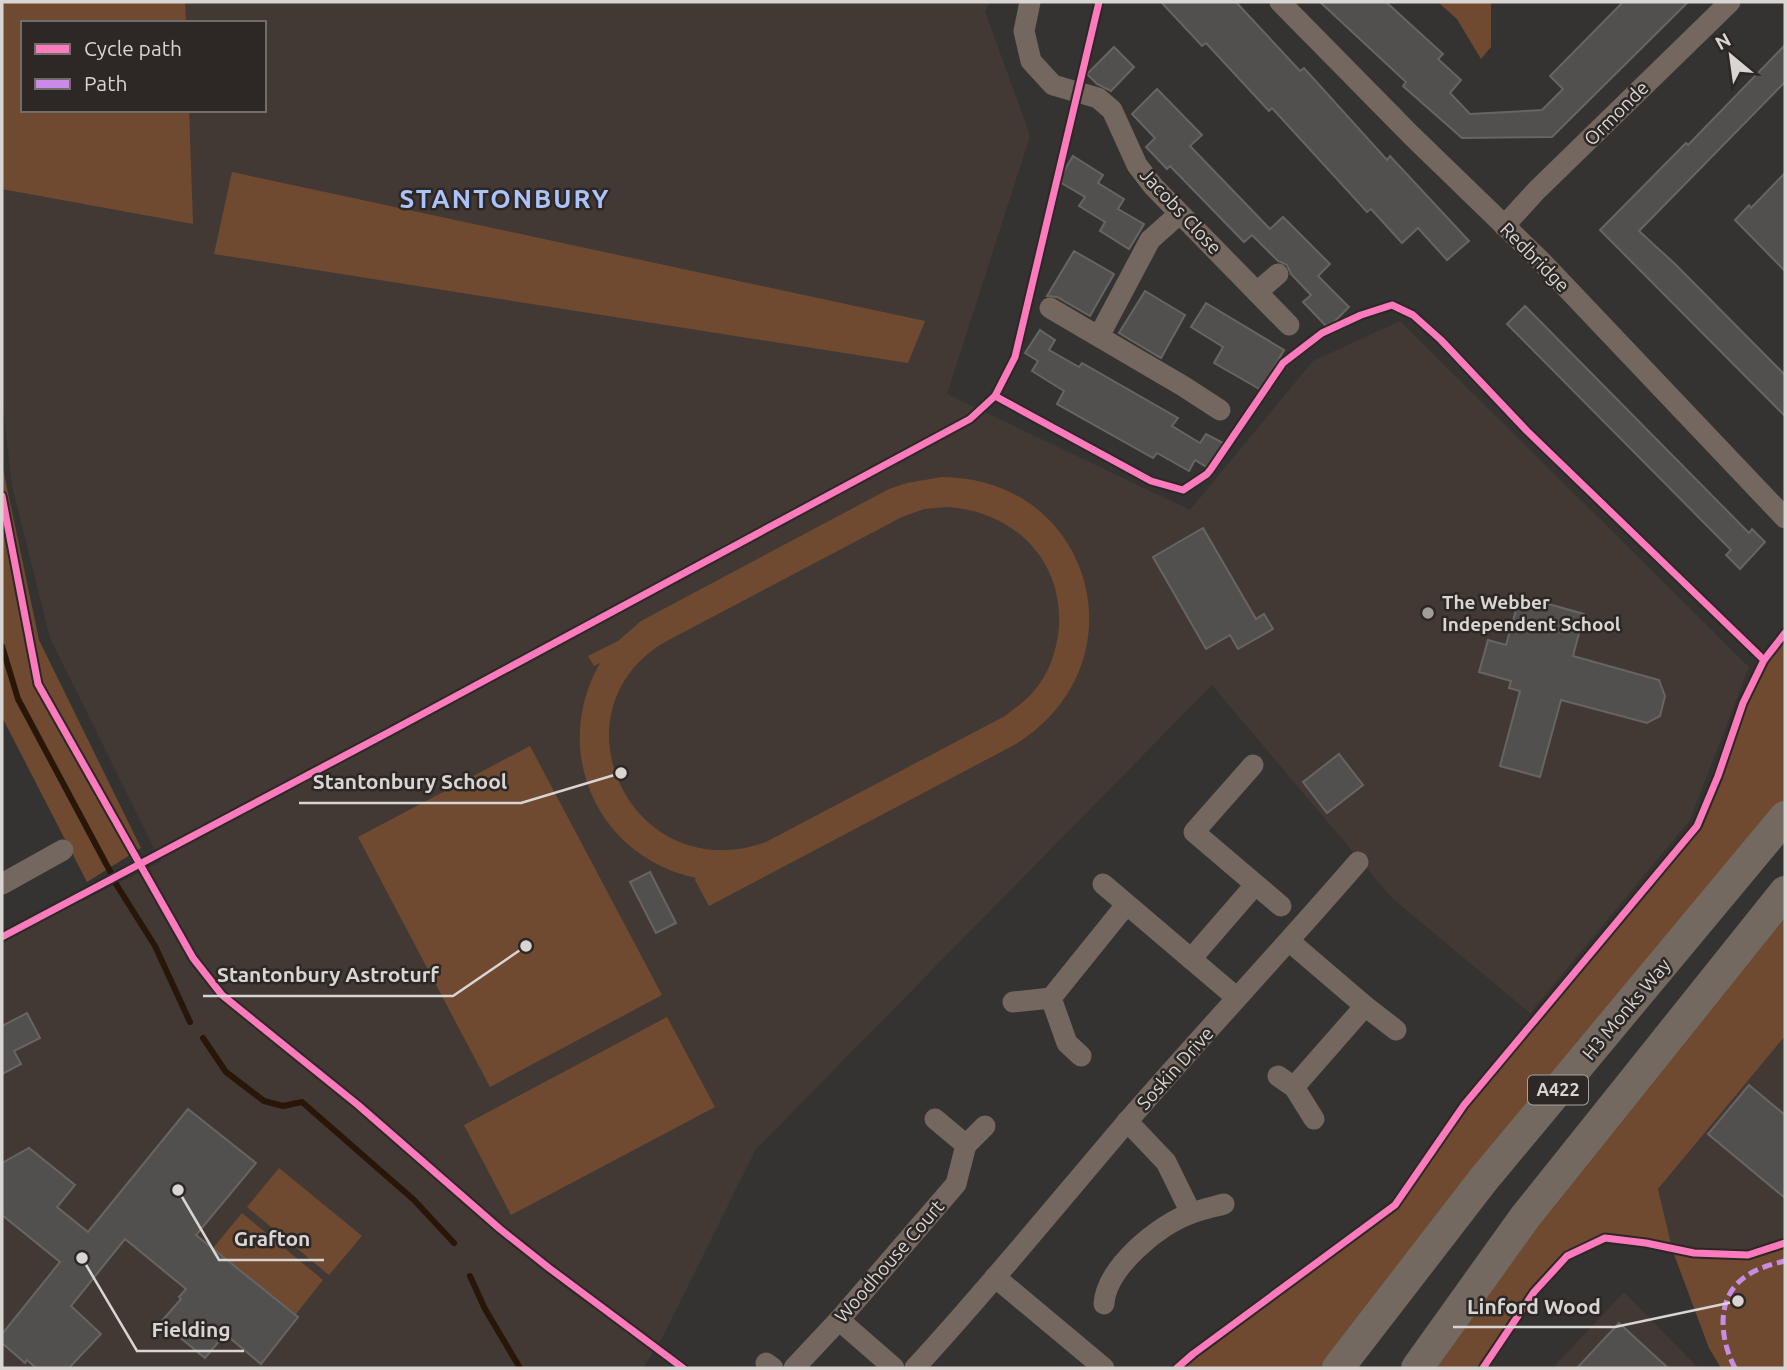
<svg xmlns="http://www.w3.org/2000/svg" width="1787" height="1370" viewBox="0 0 1787 1370" font-family="Ubuntu,sans-serif">
	<style>
		.built { fill: #433934; fill-rule: evenodd }
		.green { fill: #704a30; fill-rule: evenodd }
		.lines { fill: none; stroke-linecap: round; stroke-linejoin: round }
		.stream { stroke: #281609; stroke-width: 6 }
		.building { fill: #52504f; stroke: #676564; stroke-width: 2 }
		.street { stroke: #73675f; stroke-width: 21 }
		.primary { stroke: #736961; stroke-width: 32 }
		.quiet { stroke: #ca8be6; stroke-width: 5; stroke-dasharray: 10 5; stroke-linecap: butt }
		.cycleway-casing { stroke: #2d2825; stroke-width: 11 }
		.cycleway { stroke: #fd7abc; stroke-width: 7 }
		.poi-dot { fill: #9f9c9a; stroke: #2d2825; stroke-width: 2.5 }
		.labels { text-anchor: middle; stroke-width: 5; stroke-linejoin: round; paint-order: stroke }
		.shield { fill: #2d2825; stroke: #a5a19f; stroke-width: 2 }
		.shield-label { font-size: 18px; font-weight: bold; fill: #d8d5d3 }
		.street-label { font-size: 19px; fill: #d8d5d3; stroke: #2d2825 }
		.poi-label { font-size: 19px; font-weight: bold; fill: #d8d5d3; stroke: #2d2825; text-anchor: start }
		.district-label { font-size: 26px; font-weight: bold; letter-spacing: 2px; fill: #abc3f9; stroke: #2d2825 }
		.leader { fill: none; stroke: #d8d5d3; stroke-width: 2.5 }
		.callout-dot { fill: #d8d5d3; stroke: #2d2825; stroke-width: 2.5 }
		.callout-label { font-size: 21px; text-anchor: middle; font-weight: bold; fill: #d8d5d3; stroke: #2d2825; stroke-width: 5; stroke-linejoin: round; paint-order: stroke }
	</style>
	<rect width="100%" height="100%" fill="#353331"/>
	<g class="built">
		<path d="M2,2H990L985,11L1030,136L947,394L1190,510L1313,361L1400,321L1749,667L1690,820L1530,1013L1392,898L1212,685L756,1149L662,1338L643,1368H2V940L161,862L50,638L12,486L2,395ZM23,23H264V110H23Z"/>
		<path d="M1785,1036V1243L1748,1255L1694,1253L1672,1248L1658,1189Z"/>
		<path d="M1624,1292L1698,1368H1553Z"/>
	</g>
	<g class="green">
		<path d="M2,2H185L186,23H23V110H189L193,224L2,189Z"/>
		<path d="M1438,2H1491V47L1481,59L1457,19Z"/>
		<path d="M232,172L925,321L908,363L214,254Z"/>
		<path d="M2,464L39,640L141,848L87,882L2,717Z"/>
		<path d="M942,477C1093,478 1145,663 1016,744L709,906L695,880L696,878C597,857 550,751 600,663L594,666L588,656L618,641L641,621L889,489L907,483ZM947,507C1013,511 1063,559 1059,627C1057,650 1049,674 1034,691C1026,701 1015,708 1005,716L766,842C633,890 548,714 663,643L902,517L924,509Z"/>
		<path d="M1785,633V817L1329,1368H1177L1193,1354L1395,1205L1464,1105L1697,826L1718,776L1743,703L1764,660Z"/>
		<path d="M530,746L662,995L490,1087L358,837Z"/>
		<path d="M1785,892V1036L1658,1189L1672,1248L1694,1253L1748,1255L1785,1243V1368H1721L1709,1348L1672,1249L1646,1243L1605,1238L1567,1256L1534,1292L1483,1368H1417Z"/>
		<path d="M667,1017L715,1107L511,1215L464,1125Z"/>
		<path d="M279,1168L362,1236L329,1275L247,1207Z"/>
		<path d="M242,1213L323,1280L296,1314L213,1248Z"/>
	</g>
	<g class="lines">
		<g class="stream">
			<path d="M2,646L18,699L111,873"/>
			<path d="M116,884L155,946L190,1022"/>
			<path d="M203,1038L226,1072L264,1101L283,1106L302,1102L414,1200L454,1243"/>
			<path d="M470,1276L485,1309L520,1368"/>
		</g>
	</g>
	<g class="building">
		<path d="M1161,2H1236L1300,71L1304,68L1387,160L1390,156L1469,241L1447,260L1418,228L1402,243L1371,209L1367,212L1272,108L1269,111L1206,43L1202,46Z"/>
		<path d="M1320,2H1386L1443,54L1438,59L1461,80L1450,93L1470,114L1542,110L1563,89L1550,76L1623,2H1688L1552,137L1462,138L1403,86L1406,82Z"/>
		<path d="M1785,45V82L1639,231L1675,264L1785,375V416L1600,230L1686,143L1688,145Z"/>
		<path d="M1114,47L1134,67L1111,91L1097,84L1087,74Z"/>
		<path d="M1157,89L1202,135L1190,146L1270,229L1283,217L1330,264L1318,276L1349,307L1328,328L1303,302L1311,295L1291,274L1287,265L1278,261L1252,235L1244,242L1170,166L1167,169L1146,147L1155,138L1132,114Z"/>
		<path d="M1073,156L1103,175L1098,183L1124,199L1118,209L1144,224L1129,249L1100,231L1105,222L1079,206L1085,197L1058,181Z"/>
		<path d="M1785,173V271L1735,220L1749,205L1751,208Z"/>
		<path d="M1074,251L1114,274L1090,316L1057,297L1047,296Z"/>
		<path d="M1145,291L1185,315L1161,358L1119,333Z"/>
		<path d="M1206,303L1284,350L1261,390L1214,363L1223,347L1191,327Z"/>
		<path d="M1525,306L1749,533L1752,529L1765,542L1740,569L1726,555L1731,550L1507,324Z"/>
		<path d="M1040,330L1055,340L1049,350L1079,367L1082,363L1178,418L1172,426L1200,443L1206,434L1223,443L1208,468L1195,460L1189,471L1157,453L1153,458L1057,404L1064,391L1032,371L1038,361L1025,353Z"/>
		<path d="M1203,528L1256,619L1264,614L1273,629L1238,649L1230,635L1206,649L1153,557Z"/>
		<path d="M1520,596L1584,614L1573,656L1659,680L1665,696L1660,716L1647,723L1561,700L1540,777L1500,766L1520,691L1509,688L1511,681L1479,672L1488,640L1506,645Z"/>
		<path d="M1339,754L1363,785L1327,813L1303,782Z"/>
		<path d="M650,872L676,923L656,933L630,882Z"/>
		<path d="M27,1013L40,1038L14,1051L21,1064L2,1074V1026Z"/>
		<path d="M1749,1085L1785,1115V1198L1708,1134Z"/>
		<path d="M188,1109L256,1163L196,1235L298,1317L261,1364L225,1334L205,1358L161,1322L181,1299L179,1297L186,1289L125,1239L71,1306L101,1334L69,1368H36L27,1360L25,1363L2,1343V1334L60,1262L2,1215V1163L29,1148L75,1185L57,1207L88,1232Z"/>
		<path d="M1619,1323L1668,1368H1577Z"/>
	</g>
	<g class="lines">
		<g class="street">
			<path d="M1030,2L1024,31L1031,61L1053,85L1098,98L1112,110L1137,165L1153,186L1289,325"/>
			<path d="M1280,2L1412,136L1542,262L1785,518"/>
			<path d="M1504,226L1536,191L1730,2"/>
			<path d="M1257,292L1278,274"/>
			<path d="M1050,308L1183,386L1220,410"/>
			<path d="M1099,336L1150,240L1179,214"/>
			<path d="M1253,765L1194,832L1281,906"/>
			<path d="M2,884L63,850"/>
			<path d="M1103,884L1237,998"/>
			<path d="M1289,941L1365,1006L1396,1030"/>
			<path d="M1191,959L1255,885"/>
			<path d="M1051,998L1126,905"/>
			<path d="M1013,1002L1051,998L1067,1043L1081,1056"/>
			<path d="M1278,1076L1294,1087L1314,1119"/>
			<path d="M1294,1087L1365,1006"/>
			<path d="M935,1119L966,1145"/>
			<path d="M1127,1121L1166,1162L1191,1213"/>
			<path d="M995,1277L1104,1368"/>
			<path d="M1104,1304C1106,1268 1159,1224 1192,1213C1202,1209 1213,1207 1224,1204"/>
			<path d="M839,1320L894,1368"/>
			<path d="M766,1363L773,1368"/>
			<path d="M794,1368L839,1320L956,1184L966,1145L985,1126"/>
			<path d="M915,1368C988,1289 1056,1205 1126,1123C1202,1035 1282,950 1358,862"/>
		</g>
		<g class="primary">
			<path d="M1338,1368L1483,1180L1785,817"/>
			<path d="M1417,1368L1525,1217L1785,892"/>
		</g>
		<path class="quiet" d="M1735,1368C1722,1344 1716,1307 1736,1285C1748,1271 1768,1265 1785,1261"/>
		<defs>
			<g id="cycleway">
				<path d="M995,396L1151,481L1183,490L1207,474L1211,469L1283,363L1322,333L1361,315L1392,305L1413,315L1441,340L1527,431L1764,660"/>
				<path d="M2,496L38,684L193,958L222,995L358,1105L500,1229L549,1268L683,1368"/>
				<path d="M2,937L391,731L970,419L995,396L1015,357L1099,2"/>
				<path d="M1177,1368L1193,1354L1395,1205L1464,1105L1697,826L1718,776L1743,703L1764,660L1785,633"/>
				<path d="M1483,1368L1534,1292L1567,1256L1605,1238L1646,1243L1694,1253L1748,1255L1785,1243"/>
			</g>
		</defs>
		<use href="#cycleway" class="cycleway-casing"/>
		<use href="#cycleway" class="cycleway"/>
	</g>
	<circle class="poi-dot" cx="1428" cy="613" r="7"/>
	<g class="labels">
		<rect class="shield" x="1528" y="1075.5" width="60" height="29" rx="5"/>
		<g class="shield-label">
			<text x="1558" y="1096">A422</text>
		</g>
		<g class="street-label">
			<text transform="translate(1616 113) rotate(-45)" y="7">Ormonde</text>
			<text transform="translate(1181 211) rotate(47)" y="7">Jacobs Close</text>
			<text transform="translate(1535 257) rotate(45)" y="7">Redbridge</text>
			<text transform="translate(1626 1009) rotate(-50)" y="7">H3 Monks Way</text>
			<text transform="translate(1175 1068) rotate(-48)" y="7">Soskin Drive</text>
			<text transform="translate(889 1261) rotate(-49)" y="7">Woodhouse Court</text>
		</g>
		<g class="poi-label">
			<text x="1442" y="609">The Webber<tspan x="1442" dy="22">Independent School</tspan></text>
		</g>
		<g class="district-label">
			<text x="505" y="208">STANTONBURY</text>
		</g>
	</g>
	<path class="leader" d="M621 773L521 803H299M526 946L453 996H203M178 1190L219 1260H324M1738 1301L1615 1327H1453M82 1258L137 1351H244"/>
	<g class="callout-dot">
		<circle cx="621" cy="773" r="7"/>
		<circle cx="526" cy="946" r="7"/>
		<circle cx="178" cy="1190" r="7"/>
		<circle cx="1738" cy="1301" r="7"/>
		<circle cx="82" cy="1258" r="7"/>
	</g>
	<g class="callout-label">
		<text x="410" y="789">Stantonbury School</text>
		<text x="328" y="982">Stantonbury Astroturf</text>
		<text x="272" y="1246">Grafton</text>
		<text x="1534" y="1314">Linford Wood</text>
		<text x="191" y="1337">Fielding</text>
	</g>
	<rect width="1787" height="1370" fill="none" stroke="#d8d5d3" stroke-width="7"/>
	<rect x="21" y="21" width="245" height="91" fill="#2d2825" stroke="#716d6b" stroke-width="2"/>
	<rect x="35" y="44" width="35" height="10" fill="#fd7abc" stroke="#716d6b" stroke-width="2"/>
	<text x="84" y="56" font-size="21" fill="#d8d5d3">Cycle path</text>
	<rect x="35" y="79" width="35" height="10" fill="#ca8be6" stroke="#716d6b" stroke-width="2"/>
	<text x="84" y="91" font-size="21" fill="#d8d5d3">Path</text>
	<g transform="translate(1731 56) rotate(331)" stroke="#2d2825" stroke-width="5" paint-order="stroke">
	<path d="M0-5L12 26L0 18L-12 26Z" fill="#d8d5d3"/>
	<text y="-10" font-size="19" font-weight="bold" text-anchor="middle" fill="#d8d5d3">N</text>
	</g>
</svg>
